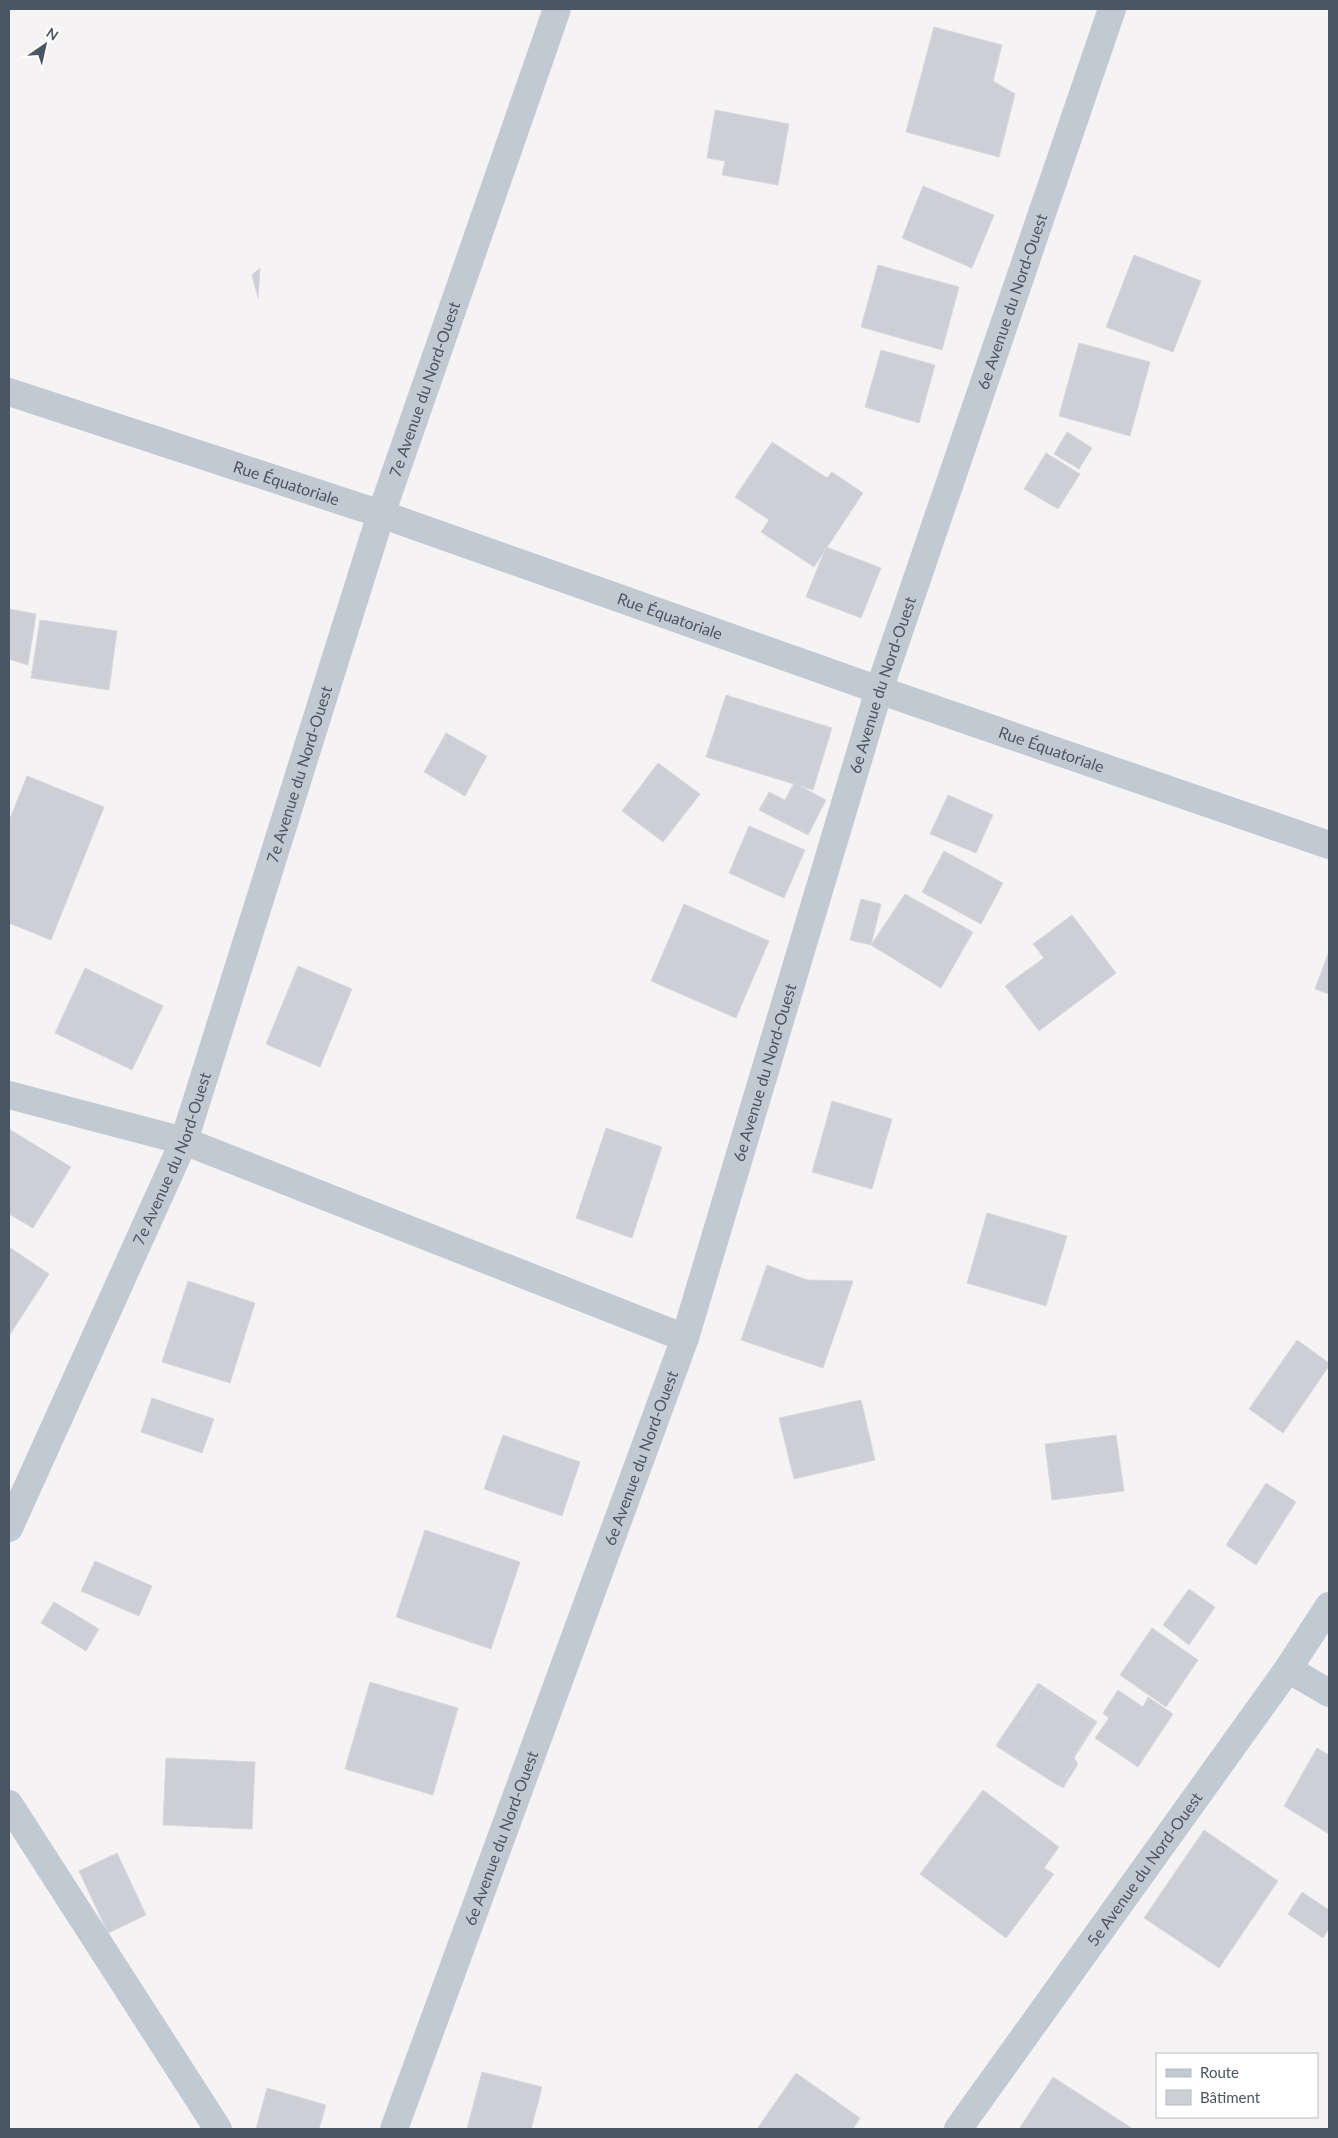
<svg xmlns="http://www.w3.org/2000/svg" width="1338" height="2138" viewBox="0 0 1338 2138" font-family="Lato,sans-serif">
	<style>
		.building { fill: #cdcfd5; stroke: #d7d9de }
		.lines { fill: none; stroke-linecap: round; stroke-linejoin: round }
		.minor { stroke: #c1cad2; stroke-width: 28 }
		.labels { text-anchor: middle; stroke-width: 5; stroke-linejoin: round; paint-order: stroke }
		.street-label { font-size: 16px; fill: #4a5661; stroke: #fff }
	</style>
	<rect width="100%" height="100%" fill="#f5f3f3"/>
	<g class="building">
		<path d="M934,27L1002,45L993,81L1015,94L999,157L906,132Z"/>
		<path d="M715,110L789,124L778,185L722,175L725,161L707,158Z"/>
		<path d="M923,186L994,215L972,268L902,238Z"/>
		<path d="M1134,255L1201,281L1173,352L1106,327Z"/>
		<path d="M878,265L959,287L942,350L861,327Z"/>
		<path d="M260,268L258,298L252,275Z"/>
		<path d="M1079,343L1150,362L1130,436L1059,416Z"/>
		<path d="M881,350L935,365L919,423L865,407Z"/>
		<path d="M1067,432L1092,448L1079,469L1054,454Z"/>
		<path d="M772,442L827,478L832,472L863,493L814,567L761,532L769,520L735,497Z"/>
		<path d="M1046,453L1080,474L1058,509L1024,489Z"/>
		<path d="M826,547L881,568L861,618L806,597Z"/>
		<path d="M9,609L36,614L28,665L9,659Z"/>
		<path d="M40,620L117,631L109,690L31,678Z"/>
		<path d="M726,695L832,728L813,790L706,757Z"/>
		<path d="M446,733L487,756L465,796L424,772Z"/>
		<path d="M658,763L700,794L663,842L622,811Z"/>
		<path d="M27,776L104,807L51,940L9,923V821Z"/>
		<path d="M794,783L826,800L808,835L759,810L769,792L785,800Z"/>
		<path d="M948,795L993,815L976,853L930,834Z"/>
		<path d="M749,826L805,850L784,898L729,873Z"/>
		<path d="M944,851L1003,883L981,924L922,892Z"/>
		<path d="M905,894L973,932L941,988L871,945Z"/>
		<path d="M861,899L881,904L871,945L850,940Z"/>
		<path d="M684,904L769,941L736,1018L651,981Z"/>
		<path d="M1072,915L1116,973L1039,1031L1005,986L1044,958L1033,944Z"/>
		<path d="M1329,951V994L1315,989Z"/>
		<path d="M298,966L352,989L320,1067L266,1044Z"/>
		<path d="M85,968L163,1006L132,1070L55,1033Z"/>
		<path d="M832,1101L892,1119L872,1189L812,1172Z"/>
		<path d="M606,1128L662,1147L632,1238L576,1218Z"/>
		<path d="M9,1129L71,1167L33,1228L9,1214Z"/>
		<path d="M987,1213L1067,1236L1046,1306L967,1283Z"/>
		<path d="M9,1247L49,1274L9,1336Z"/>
		<path d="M767,1265L807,1280L853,1281L823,1368L741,1340Z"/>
		<path d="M188,1281L255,1303L230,1383L162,1362Z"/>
		<path d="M1297,1340L1329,1363V1366L1283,1433L1249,1409Z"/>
		<path d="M152,1398L214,1419L202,1453L141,1432Z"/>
		<path d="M861,1400L875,1460L794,1479L779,1418Z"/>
		<path d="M503,1435L580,1462L562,1516L484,1489Z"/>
		<path d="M1116,1435L1124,1491L1052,1500L1045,1444Z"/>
		<path d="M1266,1483L1296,1502L1256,1565L1226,1545Z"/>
		<path d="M425,1530L520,1562L491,1649L396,1617Z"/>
		<path d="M95,1561L152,1586L139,1616L81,1591Z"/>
		<path d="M1189,1589L1215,1607L1189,1645L1163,1625Z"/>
		<path d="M54,1602L99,1629L86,1651L41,1623Z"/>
		<path d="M1152,1628L1198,1660L1166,1707L1120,1675Z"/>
		<path d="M370,1682L458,1708L433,1795L345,1769Z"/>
		<path d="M1038,1683L1097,1722L1074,1758L1078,1764L1063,1788L997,1744Z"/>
		<path d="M1041,1688L1095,1723L1071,1760L1075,1763L1059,1786L996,1746L1012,1722L1019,1723Z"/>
		<path d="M1118,1690L1143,1707L1148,1697L1173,1714L1138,1767L1095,1738L1109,1718L1103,1713Z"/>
		<path d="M1317,1748L1329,1755V1834L1284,1806Z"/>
		<path d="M166,1758L255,1762L252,1829L163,1825Z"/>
		<path d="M983,1790L1059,1847L1044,1868L1054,1874L1006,1938L920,1874Z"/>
		<path d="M1204,1830L1278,1881L1219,1968L1144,1918Z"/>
		<path d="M117,1853L146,1915L108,1933L79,1871Z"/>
		<path d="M1302,1892L1329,1910V1928L1323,1938L1288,1914Z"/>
		<path d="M482,2072L542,2087L531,2129H467Z"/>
		<path d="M796,2073L860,2118L853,2129H757Z"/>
		<path d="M1053,2077L1133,2129H1019Z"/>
		<path d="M267,2088L326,2105L319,2129H256Z"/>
	</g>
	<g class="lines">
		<g class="minor">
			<path id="s1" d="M9,392L381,514L879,690L1329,845"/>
			<path d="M9,1095L184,1141L685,1338"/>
			<path id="s2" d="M9,1528L184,1141L381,514L557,9"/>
			<path d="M1288,1669L1329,1693"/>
			<path d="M9,1804L218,2129"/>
			<path id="s3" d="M394,2129L685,1338L879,690L1112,9"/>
			<path id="s4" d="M958,2129L1288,1669L1329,1606"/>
		</g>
	</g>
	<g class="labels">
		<g class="street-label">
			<text dy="6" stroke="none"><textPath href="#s3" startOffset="1930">6e Avenue du Nord-Ouest</textPath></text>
			<text dy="6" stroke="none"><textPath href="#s2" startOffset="1214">7e Avenue du Nord-Ouest</textPath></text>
			<text dy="6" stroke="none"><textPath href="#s1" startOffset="292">Rue Équatoriale</textPath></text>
			<text dy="6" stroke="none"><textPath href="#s1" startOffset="698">Rue Équatoriale</textPath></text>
			<text dy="6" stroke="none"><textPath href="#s3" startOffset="1525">6e Avenue du Nord-Ouest</textPath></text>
			<text dy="6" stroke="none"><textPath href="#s1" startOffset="1102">Rue Équatoriale</textPath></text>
			<text dy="6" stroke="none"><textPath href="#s2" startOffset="809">7e Avenue du Nord-Ouest</textPath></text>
			<text dy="6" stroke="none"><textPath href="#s3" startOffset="1120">6e Avenue du Nord-Ouest</textPath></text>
			<text dy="6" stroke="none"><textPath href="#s2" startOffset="404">7e Avenue du Nord-Ouest</textPath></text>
			<text dy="6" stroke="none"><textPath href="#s3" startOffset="715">6e Avenue du Nord-Ouest</textPath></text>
			<text dy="6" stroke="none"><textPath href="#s3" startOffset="310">6e Avenue du Nord-Ouest</textPath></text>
			<text dy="6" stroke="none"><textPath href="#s4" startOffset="320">5e Avenue du Nord-Ouest</textPath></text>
		</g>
	</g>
	<rect width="1338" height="2138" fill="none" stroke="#4a5661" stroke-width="20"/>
	<rect x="1156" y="2053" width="162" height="65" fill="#ffffff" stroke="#b7bbc0"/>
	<rect x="1166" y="2069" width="25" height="8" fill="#c1cad2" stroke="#b7bbc0"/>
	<text x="1200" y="2078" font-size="15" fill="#4a5661">Route</text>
	<rect x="1166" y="2090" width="25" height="15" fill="#cdcfd5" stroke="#b7bbc0"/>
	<text x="1200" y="2103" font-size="15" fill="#4a5661">Bâtiment</text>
	<g transform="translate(45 45) rotate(34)" stroke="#ffffff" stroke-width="4" paint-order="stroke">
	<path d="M0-4L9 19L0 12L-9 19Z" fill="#4a5661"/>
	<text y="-8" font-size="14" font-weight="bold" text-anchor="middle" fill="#4a5661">N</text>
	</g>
</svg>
